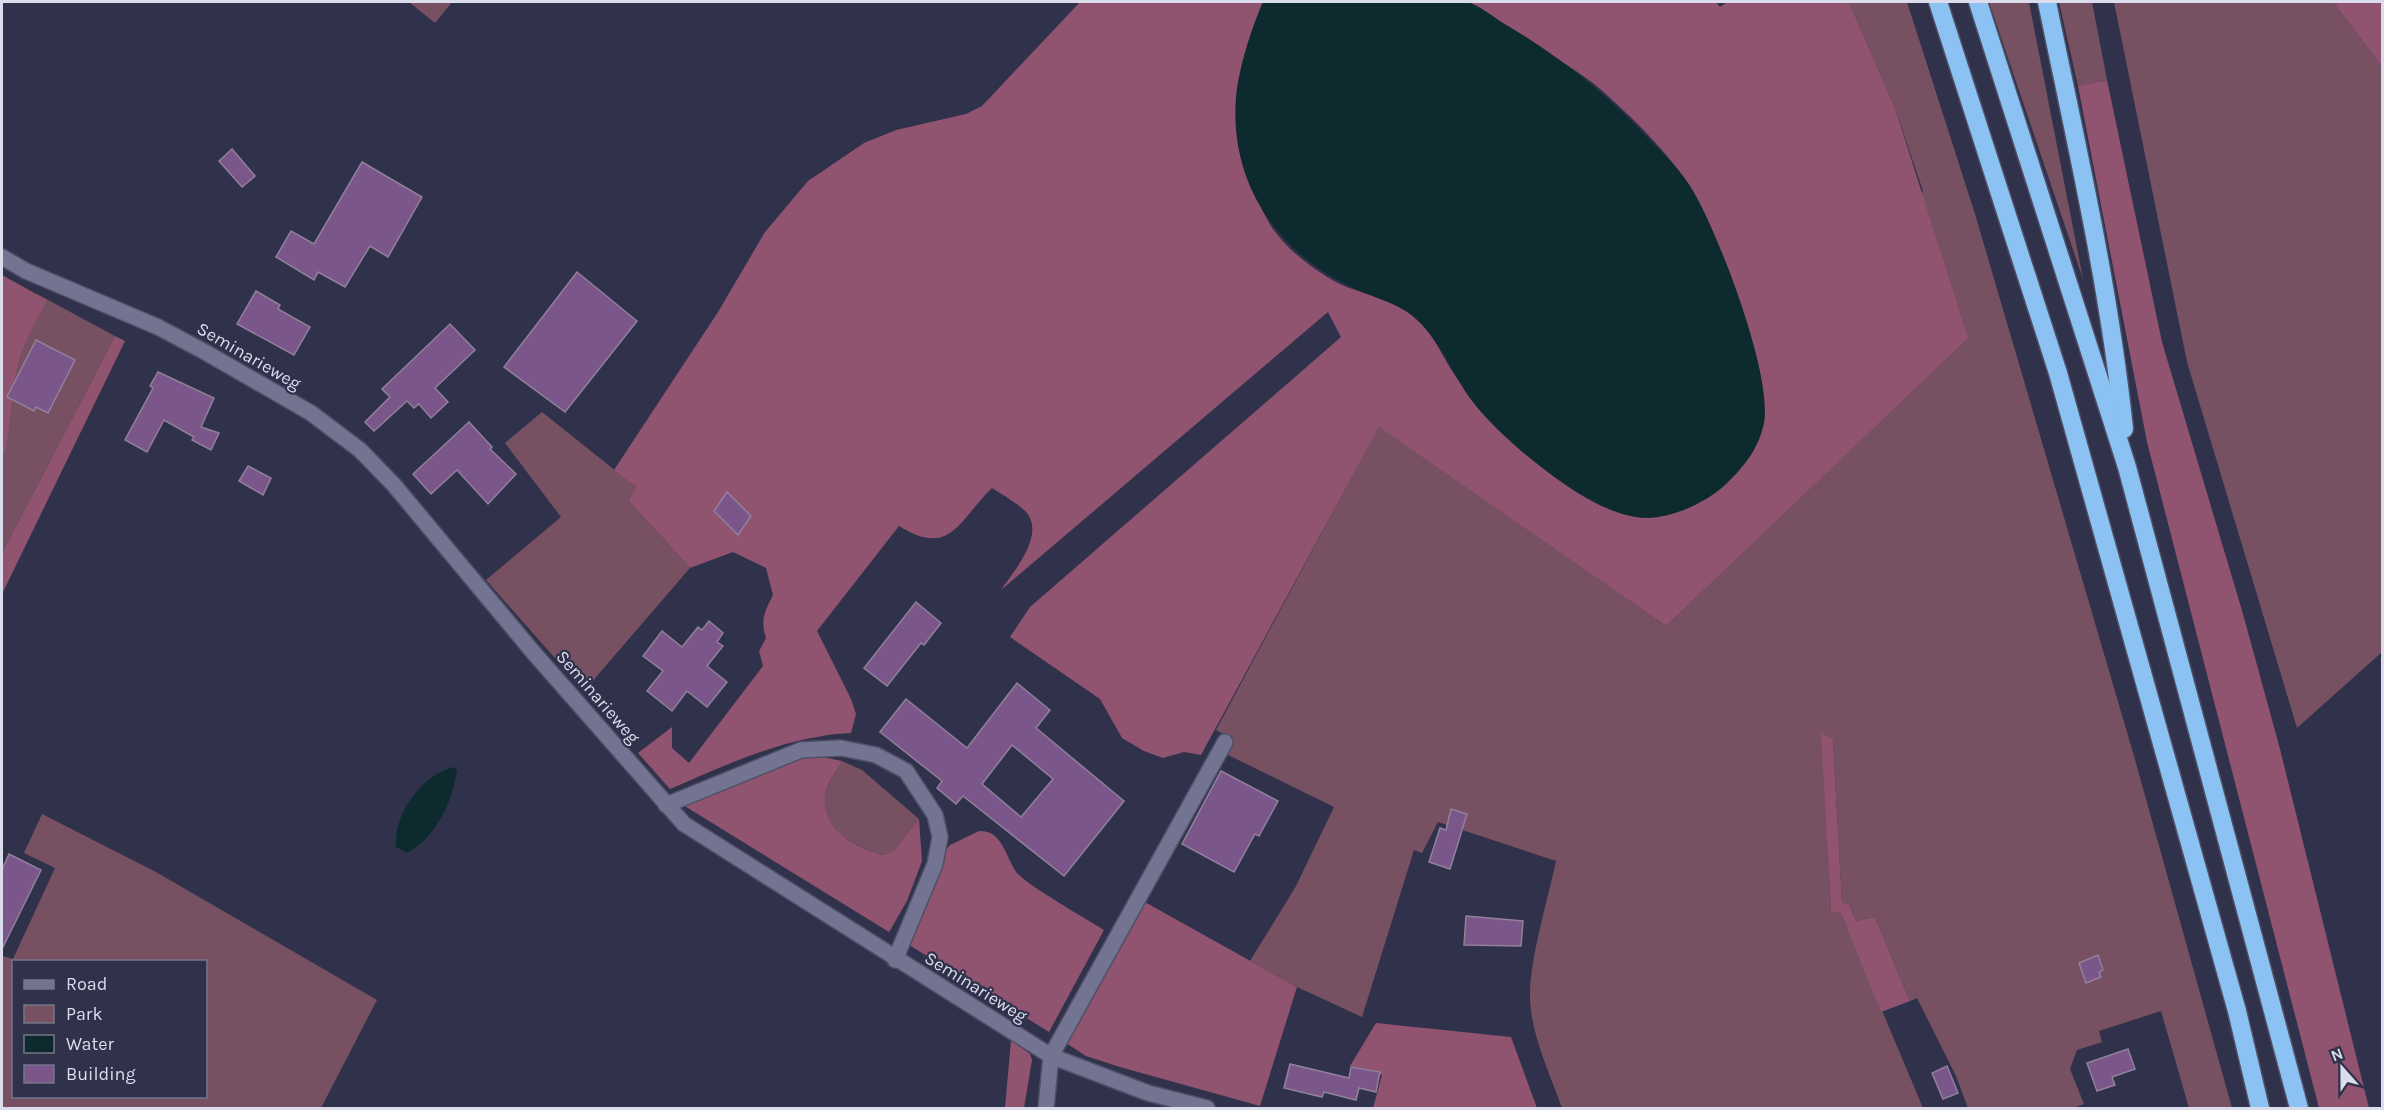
<svg xmlns="http://www.w3.org/2000/svg" width="2384" height="1110" viewBox="0 0 2384 1110" font-family="Karla,sans-serif">
	<style>
		.green { fill: #775062; fill-rule: evenodd }
		.forest { fill: #905370 }
		.water { fill: #0d2a2f }
		.building { fill: #7b568a; stroke: #92809a; stroke-width: 1.5; fill-rule: evenodd }
		.lines { fill: none; stroke-linecap: round; stroke-linejoin: round }
		.pedestrian-casing { stroke: #4f5065; stroke-width: 18 }
		.minor-casing { stroke: #4f5065; stroke-width: 18 }
		.motorway-casing { stroke: #4f5065; stroke-width: 21 }
		.pedestrian { stroke: #727491; stroke-width: 15 }
		.minor { stroke: #727491; stroke-width: 15 }
		.motorway { stroke: #8bc2f3; stroke-width: 18 }
		.labels { text-anchor: middle; stroke-width: 4.5; stroke-linejoin: round; paint-order: stroke }
		.street-label { font-size: 18px; fill: #dbdded; stroke: #30324b }
	</style>
	<rect width="100%" height="100%" fill="#30324b"/>
	<g class="green">
		<path d="M409,2H452L435,23Z"/>
		<path d="M1849,2H1907L1975,214L2134,756L2232,1108H2189L2161,1011L2099,1031L2102,1042L2077,1050L2070,1069L2084,1104L2073,1108H1968L1956,1076L1917,998L1910,1001L1875,917L1856,921L1849,904L1842,902L1833,741L1822,733L1831,910L1841,913L1923,1108H1562C1550,1074 1531,1035 1530,998C1529,961 1548,899 1556,861L1438,822L1422,853L1414,850L1362,1017L1297,987L1250,961L1296,886L1334,807L1224,753L1232,739L1216,730L1379,426L1666,626L1820,478L1923,191L1895,108Z"/>
		<path d="M1989,2H2029L2083,279Z"/>
		<path d="M2059,2H2092L2107,80L2078,86Z"/>
		<path d="M2114,2H2333L2382,67V652L2297,728L2187,362Z"/>
		<path d="M37,294L115,336L2,553V357Z"/>
		<path d="M542,412L636,487L628,500L690,568L584,691L486,580L561,517L505,443Z"/>
		<path d="M842,761L862,770L919,819L894,850L883,855C855,847 812,825 826,790C830,780 837,770 842,761Z"/>
		<path d="M42,814L156,872L377,1000L321,1108H2V956L13,959L55,868L24,853ZM14,962H206V1096H14Z"/>
	</g>
	<g class="forest">
		<path d="M1080,2H1263C1230,84 1226,141 1268,221C1282,246 1313,270 1338,283C1362,295 1394,299 1416,318C1434,334 1442,357 1456,377C1490,426 1591,526 1654,517C1684,512 1701,501 1724,483C1791,431 1758,360 1735,293C1722,256 1709,214 1687,182C1664,148 1624,109 1593,83C1572,67 1548,54 1527,40C1507,27 1487,12 1466,2H1716L1720,7L1727,2H1849L1895,108L1968,338L1666,626L1379,427L1201,755L1184,752L1163,758L1144,751L1122,738L1100,699L1010,637L1030,607L1341,337L1328,312L1001,590C1014,571 1048,532 1024,510C1015,502 1003,495 992,488C958,521 951,558 899,526L817,631L851,699L856,714L851,733C787,736 728,764 670,789L638,753L672,727V748L689,763L763,666L759,651L766,638C760,620 765,611 773,595L766,568L733,552L690,568L628,500L636,487L614,470L718,312L765,232L808,181L864,143L896,130L966,114L982,106Z"/>
		<path d="M2333,2H2382V67Z"/>
		<path d="M2107,80L2162,342L2243,614L2280,749L2369,1108H2319L2147,442L2078,86Z"/>
		<path d="M2,275L47,300C37,320 23,342 18,364C10,395 12,430 2,460Z"/>
		<path d="M115,336L125,341L2,594V553Z"/>
		<path d="M1821,732L1833,740L1842,902L1849,904L1856,921L1875,917L1910,1001L1881,1012L1841,913L1831,911Z"/>
		<path d="M818,756L842,761C837,771 827,783 825,794C820,829 854,847 883,855L894,850L919,819L922,861L907,901L889,932L683,805L793,759Z"/>
		<path d="M979,831C1003,830 1005,857 1017,873C1030,887 1085,918 1104,930L1049,1032L906,943L925,909L943,854L950,845Z"/>
		<path d="M1143,901L1297,987L1260,1106L1120,1067L1086,1056L1066,1043Z"/>
		<path d="M1376,1023L1511,1037L1537,1108H1373L1382,1075L1350,1066Z"/>
		<path d="M1011,1040L1030,1054L1032,1060L1024,1108H1005Z"/>
	</g>
	<g class="water">
		<path d="M1263,2C1312,2 1361,2 1410,2C1428,2 1451,0 1468,2C1480,6 1492,16 1503,23C1558,55 1606,93 1650,140C1663,153 1677,167 1688,183C1716,225 1773,374 1764,423C1759,448 1744,467 1726,484C1705,504 1665,522 1636,517C1586,509 1508,445 1476,406C1454,379 1442,342 1416,319C1403,306 1382,300 1365,293C1280,260 1225,182 1237,88C1242,58 1251,30 1263,2Z"/>
		<path d="M454,767L457,771C452,803 436,837 407,853L396,847C393,815 422,774 454,767Z"/>
	</g>
	<g class="building">
		<path d="M232,149L255,176L242,187L219,161Z"/>
		<path d="M362,162L422,197L388,257L370,246L345,287L318,272L314,280L276,257L291,231L314,244Z"/>
		<path d="M577,272L637,321L565,412L504,367Z"/>
		<path d="M256,291L280,305L278,309L310,327L294,355L237,324Z"/>
		<path d="M450,324L475,350L435,388L448,402L431,418L419,404L414,408L407,401L374,431L365,422L390,397L382,389Z"/>
		<path d="M36,340L75,360L48,413L36,407L34,411L7,397Z"/>
		<path d="M158,372L214,398L201,427L219,433L211,450L192,440L194,437L164,420L147,452L125,440L153,388L150,386Z"/>
		<path d="M469,422L492,447L490,449L516,474L488,504L457,470L431,494L413,474Z"/>
		<path d="M248,466L271,478L263,495L239,481Z"/>
		<path d="M727,492L751,516L738,535L714,511Z"/>
		<path d="M916,602L941,623L924,645L921,643L887,686L864,668Z"/>
		<path d="M709,621L723,633L717,642L723,646L707,666L727,682L707,707L687,691L672,711L647,691L663,671L643,656L662,631L682,647L698,627L702,630Z"/>
		<path d="M1017,683L1050,710L1036,728L1124,801L1064,876L963,796L956,804L937,788L942,781L880,732L906,699L967,748ZM1012,745L1053,779L1021,817L982,784Z"/>
		<path d="M1221,771L1278,801L1259,836L1255,834L1234,872L1182,844Z"/>
		<path d="M1451,809L1467,814L1450,869L1429,862L1440,828L1446,830Z"/>
		<path d="M9,854L41,870L2,949V870Z"/>
		<path d="M1466,916L1523,921L1521,946L1464,945Z"/>
		<path d="M2098,955L2103,970L2099,972L2101,977L2086,983L2079,963Z"/>
		<path d="M2128,1049L2135,1069L2112,1077L2115,1085L2097,1091L2087,1063Z"/>
		<path d="M1290,1064L1349,1078L1351,1067L1380,1072L1376,1092L1359,1088L1356,1100L1324,1092L1322,1097L1284,1088Z"/>
		<path d="M1947,1066L1958,1093L1943,1099L1932,1073Z"/>
	</g>
	<g class="lines">
		<defs>
			<path id="pedestrian" d="M666,805L801,750L841,748L876,755L906,771L935,815L940,837L935,864L895,960"/>
			<g id="minor">
				<path d="M2,257L26,271L158,327L205,352L311,413L360,450L394,485L533,652L684,824L1051,1056L1148,1093L1207,1108"/>
				<path d="M1046,1108L1051,1056L1225,742"/>
			</g>
			<g id="motorway">
				<path d="M1938,2L2058,373L2237,1011L2260,1108"/>
				<path d="M1978,2L2127,467L2299,1108"/>
				<path d="M2047,2C2076,143 2109,285 2124,429"/>
			</g>
		</defs>
		<use href="#pedestrian" class="pedestrian-casing"/>
		<use href="#minor" class="minor-casing"/>
		<use href="#motorway" class="motorway-casing"/>
		<use href="#pedestrian" class="pedestrian"/>
		<use href="#minor" class="minor"/>
		<use href="#motorway" class="motorway"/>
	</g>
	<g class="labels">
		<g class="street-label">
			<text transform="translate(249 356) rotate(30)" y="6">Seminarieweg</text>
			<text transform="translate(598 697) rotate(49)" y="6">Seminarieweg</text>
			<text transform="translate(976 987) rotate(32)" y="6">Seminarieweg</text>
		</g>
	</g>
	<rect width="2384" height="1110" fill="none" stroke="#dbdded" stroke-width="6"/>
	<rect x="12" y="960" width="195" height="138" fill="#30324b" stroke="#74768c" stroke-width="1.5"/>
	<rect x="24" y="980" width="30" height="9" fill="#727491" stroke="#74768c" stroke-width="1.5"/>
	<text x="66" y="990" font-size="18" fill="#dbdded">Road</text>
	<rect x="24" y="1005" width="30" height="18" fill="#775062" stroke="#74768c" stroke-width="1.5"/>
	<text x="66" y="1020" font-size="18" fill="#dbdded">Park</text>
	<rect x="24" y="1035" width="30" height="18" fill="#0d2a2f" stroke="#74768c" stroke-width="1.5"/>
	<text x="66" y="1050" font-size="18" fill="#dbdded">Water</text>
	<rect x="24" y="1065" width="30" height="18" fill="#7b568a" stroke="#74768c" stroke-width="1.5"/>
	<text x="66" y="1080" font-size="18" fill="#dbdded">Building</text>
	<g transform="translate(2342 1068) rotate(339)" stroke="#30324b" stroke-width="4.5" paint-order="stroke">
	<path d="M0-4.5L10 22L0 15L-10 22Z" fill="#dbdded"/>
	<text y="-9" font-size="16" font-weight="bold" text-anchor="middle" fill="#dbdded">N</text>
	</g>
</svg>
